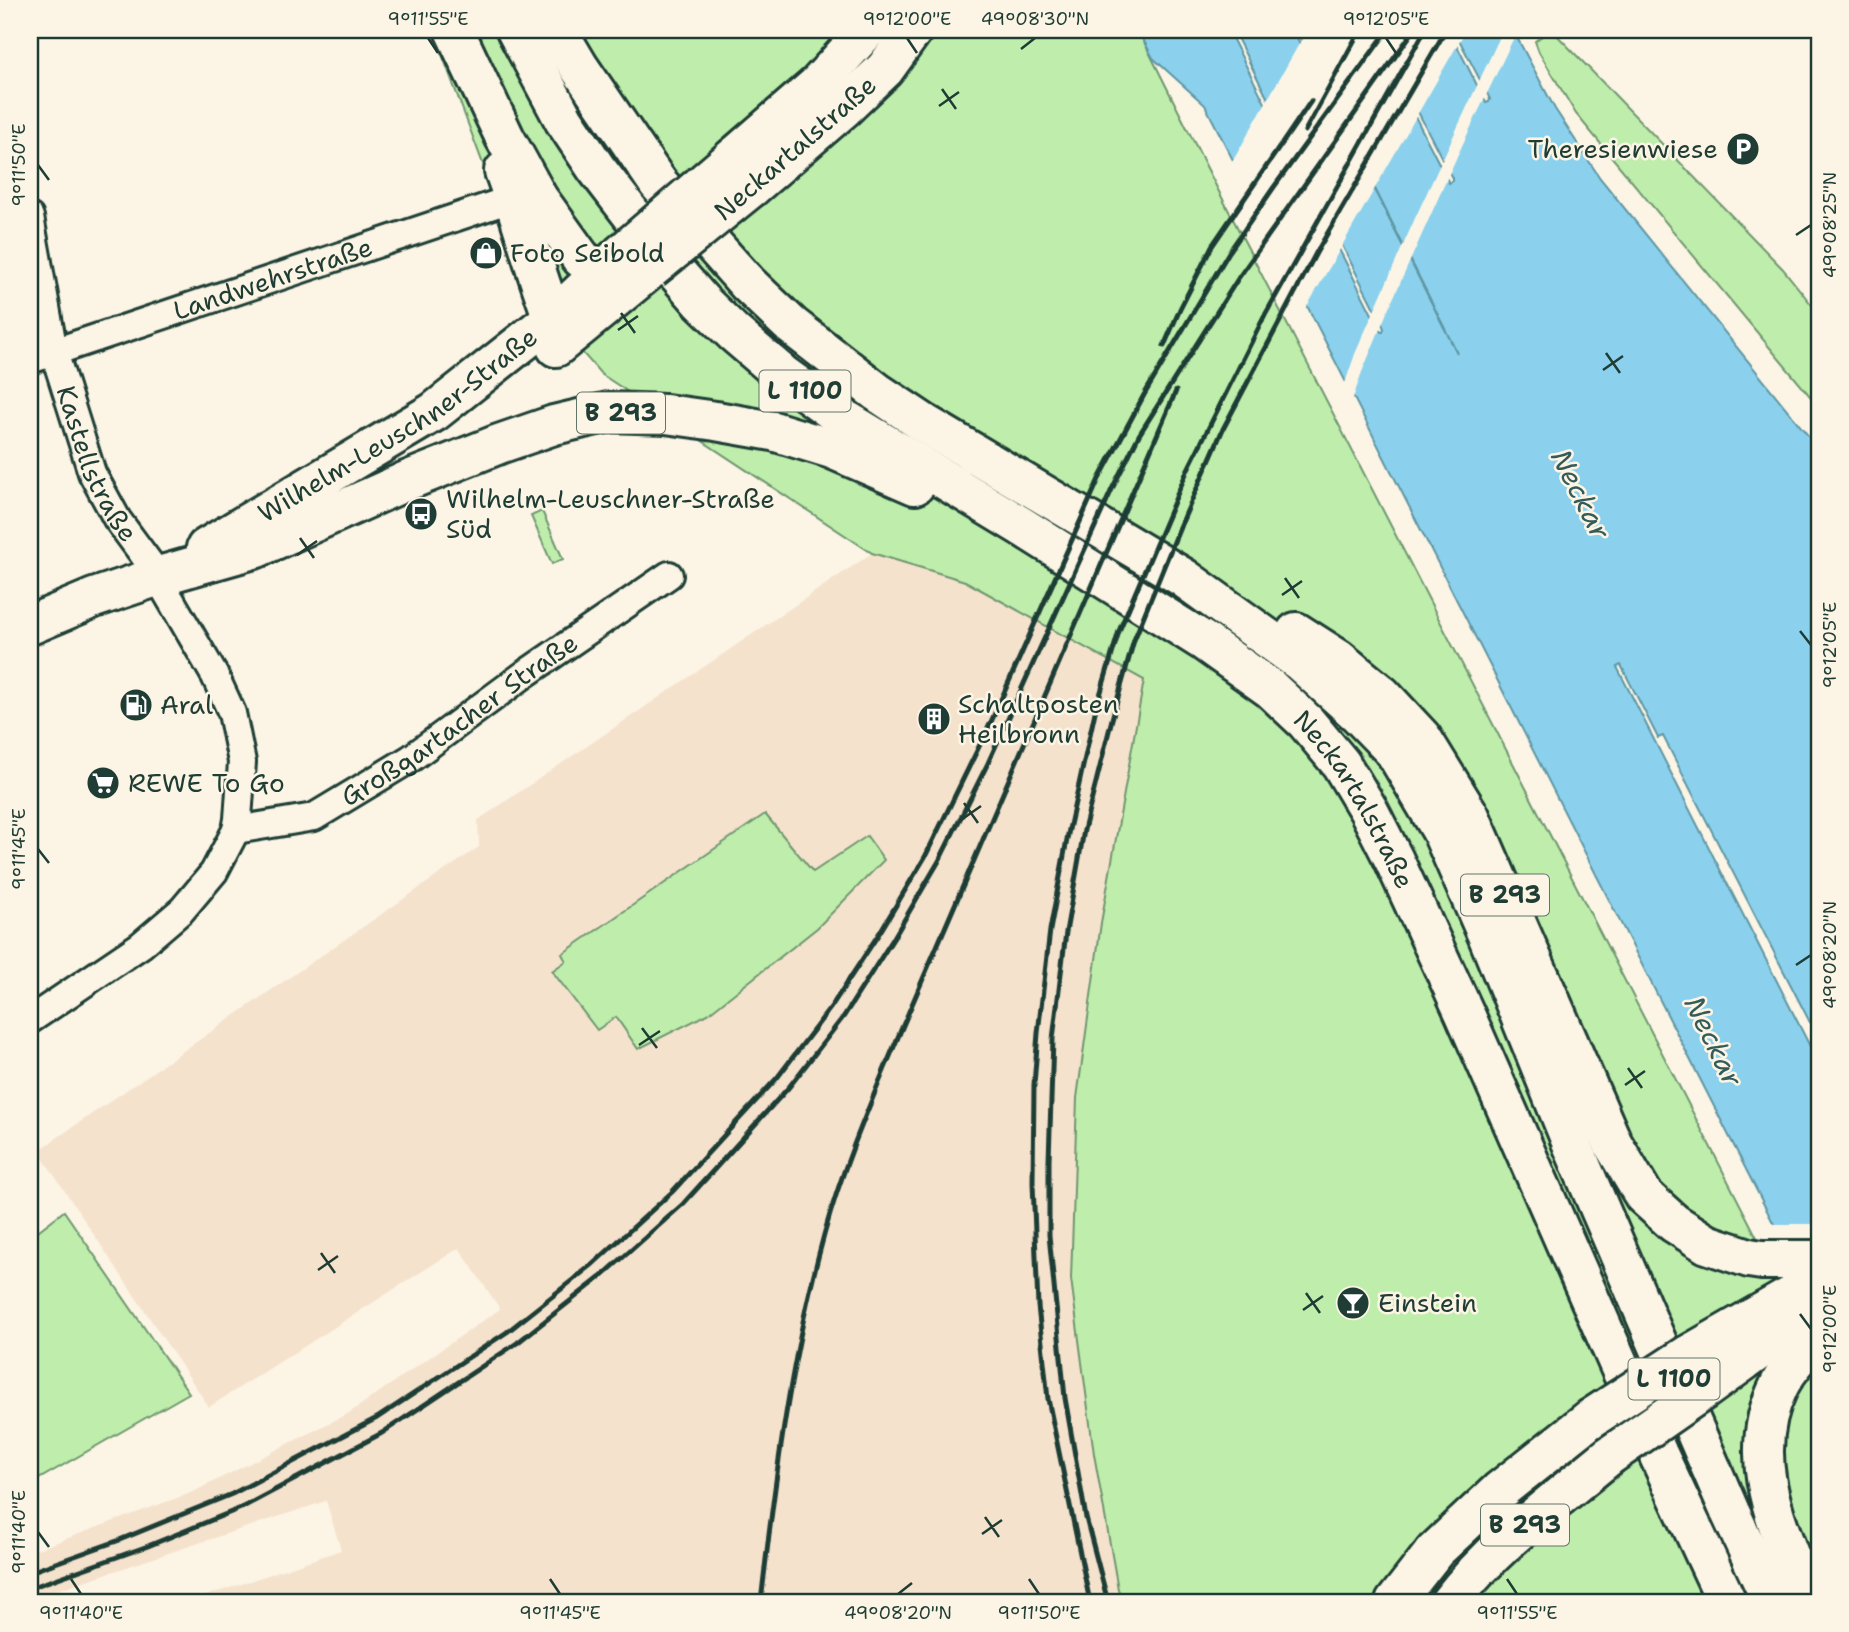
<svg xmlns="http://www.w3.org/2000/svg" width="1849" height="1632" viewBox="0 0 1849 1632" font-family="'Shantell Sans',sans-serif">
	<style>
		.built { fill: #f5e2cd }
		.green { fill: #bfeeac; stroke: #6f9670; stroke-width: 2 }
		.water { fill: #8bd1ed; stroke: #6096a3; stroke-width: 2 }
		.pier { fill: #fcf5e5 }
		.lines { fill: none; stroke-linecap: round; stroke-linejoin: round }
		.street-casing { stroke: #1f3d34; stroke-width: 32 }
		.primary-casing { stroke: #1f3d34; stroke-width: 44 }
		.street { stroke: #fcf5e5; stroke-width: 26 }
		.primary { stroke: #fcf5e5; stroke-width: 38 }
		.rail { stroke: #1f3d34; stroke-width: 5 }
		.primary-bridge-casing { stroke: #1f3d34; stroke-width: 44; stroke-linecap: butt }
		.primary-bridge { stroke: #fcf5e5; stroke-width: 38 }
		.ticks { fill: none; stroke: #1f3d34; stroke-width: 2.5 }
		.labels { text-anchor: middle; stroke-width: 5; stroke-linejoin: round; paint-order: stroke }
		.shield { fill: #fcf5e5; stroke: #617469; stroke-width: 2 }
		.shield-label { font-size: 24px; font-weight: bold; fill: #1f3d34 }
		.street-label { font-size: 26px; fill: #1f3d34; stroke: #fcf5e5 }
		.poi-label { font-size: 26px; fill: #1f3d34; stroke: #fcf5e5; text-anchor: start }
		.water-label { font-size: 28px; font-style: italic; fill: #355b59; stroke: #fcf5e5 }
		.neatline { fill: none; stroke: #1f3d34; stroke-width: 2.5 }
		.ticks-label { font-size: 18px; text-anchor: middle; fill: #1f3d34 }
	</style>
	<rect width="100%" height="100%" fill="#fcf5e5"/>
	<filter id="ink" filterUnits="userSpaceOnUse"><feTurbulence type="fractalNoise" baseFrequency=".0143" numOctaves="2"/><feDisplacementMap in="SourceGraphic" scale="14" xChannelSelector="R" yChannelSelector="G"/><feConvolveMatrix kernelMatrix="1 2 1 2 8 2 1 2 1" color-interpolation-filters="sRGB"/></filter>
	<g filter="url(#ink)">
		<path class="built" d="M872,553L965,581L1144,680L1101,923L1077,1098L1071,1279L1094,1454L1118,1589L1123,1602H188L341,1550L326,1501L30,1599V1552L193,1492L349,1413L500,1309L459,1248L209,1407L38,1151L479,847L478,820Z"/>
		<g class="green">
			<path d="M433,30H1138L1215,184L1819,1358V1602H1123L1118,1589L1094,1454L1071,1279L1077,1098L1101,923L1144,680L965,581L872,553L601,374L532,295Z"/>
			<path d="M1550,30H1552L1783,269L1819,314V407L1576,114L1539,52L1535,41Z"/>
			<path d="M542,511L563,559L552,564L531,516Z"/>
			<path d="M765,814L813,872L867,836L884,860L817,928L708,1014L638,1049L616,1017L597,1030L552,971L566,961L562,954Z"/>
			<path d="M64,1211L189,1393L30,1484V1237Z"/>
		</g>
		<path class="water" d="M1138,30H1228L1381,332H1383L1384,328L1233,30H1293L1457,353L1296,30H1371L1449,183L1452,181V178L1376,30H1449L1486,103L1489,102L1490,99L1454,30H1513L1555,109L1600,178L1819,449V1040L1663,736L1658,738L1621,665L1617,667L1819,1064V1313L1205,105L1153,58Z"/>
		<g class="pier">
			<path d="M1307,30H1466L1305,310L1231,164Z"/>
			<path d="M1503,30L1517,31L1459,152L1388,310L1362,372L1352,401L1344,386L1355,354L1416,216Z"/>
			<path d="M1769,1223L1774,1224H1819V1317L1816,1315Z"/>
		</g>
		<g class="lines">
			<defs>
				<g id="street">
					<path id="s1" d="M30,217L54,352L92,473L117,519L159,576L165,590L215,676L232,713L242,762L238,819L236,830L214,872L182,910L141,945L30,1020"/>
					<path id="s2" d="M30,360L514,198"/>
					<path id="s3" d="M236,830L314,817L410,759L525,674L669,575"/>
				</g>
				<g id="primary">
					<path d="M454,30L505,138L538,198L581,258L599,273L622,279"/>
					<path id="s4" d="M516,30L564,120L596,168L675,271L702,302L734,333L783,375L841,417L1021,526L1205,642L1271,689L1306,722L1341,764L1369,811L1394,860L1464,1012L1658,1454L1727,1602"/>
					<path d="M557,30L579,67L658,183L748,284L791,325L877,392L925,424L1184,578L1299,661L1359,715L1395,752L1441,830L1488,937L1577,1156L1730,1512L1772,1602"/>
					<path d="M735,156L817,85L867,30"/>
					<path d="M504,171C522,219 534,270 553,318"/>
					<path d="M751,188L844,108L885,69L913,30"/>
					<path d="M556,347L651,269"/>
					<path id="s5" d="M206,548L434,412L553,318L620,255"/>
					<path d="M30,625L94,598L159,576L257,548L404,482L499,444L554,425L609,412L666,414L716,421L773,431L832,449L915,485"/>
					<path d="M1296,632L1338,659L1382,695L1422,738L1470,816L1613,1144L1644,1196L1674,1223L1707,1244L1749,1258L1762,1260H1819"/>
					<path d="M1688,1355L1819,1280"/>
					<path d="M1704,1390L1762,1348L1819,1314"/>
					<path d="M1395,1602L1435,1551L1499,1491L1590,1419"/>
					<path d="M1450,1602C1494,1545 1554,1502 1609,1456"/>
					<path d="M1808,1602C1781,1532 1742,1460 1779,1386C1788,1367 1805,1351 1819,1335"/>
				</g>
			</defs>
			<use href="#street" class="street-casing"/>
			<use href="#primary" class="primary-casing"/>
			<use href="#street" class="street"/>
			<use href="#primary" class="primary"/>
			<g class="rail">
				<path d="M1305,131L1360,30"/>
				<path d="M1164,346L1180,309L1212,246L1311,101"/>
				<path d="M30,1572L117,1541L232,1494L377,1418L507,1332L593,1264L672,1192L777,1078L831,1007L880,932L925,857L991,722L1099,479L1144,395L1229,252L1274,187L1388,30"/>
				<path d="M30,1588L148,1546L241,1508L382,1433L517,1343L602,1276L683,1204L789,1087L844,1016L893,939L939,861L988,763L1113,487L1139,435L1239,277L1414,30"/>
				<path d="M761,1602C775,1479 791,1355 824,1235C843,1165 873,1097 901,1030L1176,391"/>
				<path d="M1090,1602L1048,1399L1038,1306L1033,1183L1034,1085L1038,1033L1050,930L1068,834L1095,712L1119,631L1188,469L1264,317L1425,30"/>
				<path d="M1108,1602L1086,1518L1065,1398L1049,1235V1160L1053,1039L1066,932L1084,830L1112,719L1134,640L1180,527L1223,429L1316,253L1446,30"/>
			</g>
			<defs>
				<g id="primary-bridge">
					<path d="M620,255L735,156"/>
					<path d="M651,269L751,188"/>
					<path d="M1590,1419L1688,1355"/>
					<path d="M1609,1456L1704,1390"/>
				</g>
			</defs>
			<use href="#primary-bridge" class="primary-bridge-casing"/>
			<use href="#primary-bridge" class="primary-bridge"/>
		</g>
	</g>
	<path class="ticks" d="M428,38L438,53M907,38L917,53M1386,38L1396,53M1021,49L1035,38M942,89L956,109M939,106L959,92M38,165L49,180M1796,235L1811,225M621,313L635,333M618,330L638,316M1606,353L1620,373M1603,370L1623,356M300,538L314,558M297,555L317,541M1285,578L1299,598M1282,595L1302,581M1800,631L1811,645M964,803L978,823M961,820L981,806M38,849L49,863M1796,965L1811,955M642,1028L657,1048M639,1045L660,1031M1628,1068L1642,1088M1625,1085L1645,1071M321,1253L335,1273M318,1270L338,1256M1306,1293L1320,1313M1303,1310L1323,1296M1800,1314L1811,1329M985,1517L999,1537M38,1532L49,1547M982,1534L1002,1520M71,1579L81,1594M550,1579L560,1594M1029,1579L1039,1594M1507,1579L1517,1594M898,1594L912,1583"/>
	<defs>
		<symbol id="parking-disc" viewBox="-11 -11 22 22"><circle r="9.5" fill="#1f3d34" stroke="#fcf5e5"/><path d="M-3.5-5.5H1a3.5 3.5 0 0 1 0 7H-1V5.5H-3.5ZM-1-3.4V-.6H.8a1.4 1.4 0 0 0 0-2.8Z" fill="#fff"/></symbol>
		<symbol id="shop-disc" viewBox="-11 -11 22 22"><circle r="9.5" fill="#1f3d34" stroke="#fcf5e5"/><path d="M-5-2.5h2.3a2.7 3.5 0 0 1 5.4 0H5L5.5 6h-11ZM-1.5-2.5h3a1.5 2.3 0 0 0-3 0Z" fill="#fff"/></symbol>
		<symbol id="bus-disc" viewBox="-11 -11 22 22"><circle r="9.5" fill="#1f3d34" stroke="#fcf5e5"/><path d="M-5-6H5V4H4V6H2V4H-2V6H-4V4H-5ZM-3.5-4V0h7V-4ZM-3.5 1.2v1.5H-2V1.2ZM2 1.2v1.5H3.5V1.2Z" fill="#fff"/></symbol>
		<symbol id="fuel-disc" viewBox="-11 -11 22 22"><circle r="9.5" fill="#1f3d34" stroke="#fcf5e5"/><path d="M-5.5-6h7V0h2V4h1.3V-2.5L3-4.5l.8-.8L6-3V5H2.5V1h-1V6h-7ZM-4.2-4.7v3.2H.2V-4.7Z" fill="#fff"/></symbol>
		<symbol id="building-disc" viewBox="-11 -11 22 22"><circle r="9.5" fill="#1f3d34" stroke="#fcf5e5"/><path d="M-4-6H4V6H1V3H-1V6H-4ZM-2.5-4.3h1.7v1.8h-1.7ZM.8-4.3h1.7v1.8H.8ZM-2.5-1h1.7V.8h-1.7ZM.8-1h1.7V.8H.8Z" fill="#fff"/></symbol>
		<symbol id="supermarket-disc" viewBox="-11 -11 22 22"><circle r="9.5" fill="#1f3d34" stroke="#fcf5e5"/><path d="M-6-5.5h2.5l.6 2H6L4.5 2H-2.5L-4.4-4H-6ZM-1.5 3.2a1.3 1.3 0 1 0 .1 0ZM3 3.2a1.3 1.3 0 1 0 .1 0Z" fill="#fff"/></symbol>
		<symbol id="bar-disc" viewBox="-11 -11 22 22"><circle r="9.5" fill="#1f3d34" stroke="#fcf5e5"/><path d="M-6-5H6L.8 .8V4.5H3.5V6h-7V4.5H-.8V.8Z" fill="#fff"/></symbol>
	</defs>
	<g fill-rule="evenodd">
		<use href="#parking-disc" x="1724" y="130" width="38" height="38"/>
		<use href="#shop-disc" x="467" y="234" width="38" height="38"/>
		<use href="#bus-disc" x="402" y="495" width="38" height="38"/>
		<use href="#fuel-disc" x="117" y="686" width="38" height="38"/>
		<use href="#building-disc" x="915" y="700" width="38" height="38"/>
		<use href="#supermarket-disc" x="84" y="764" width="38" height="38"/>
		<use href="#bar-disc" x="1334" y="1284" width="38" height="38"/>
	</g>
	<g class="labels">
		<g class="shield">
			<rect x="759.5" y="370.5" width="91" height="41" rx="5"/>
			<rect x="577" y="392.5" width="88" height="41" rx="5"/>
			<rect x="1461" y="874.5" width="88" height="41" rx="5"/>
			<rect x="1628.5" y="1358.5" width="91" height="41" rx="5"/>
			<rect x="1481" y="1504.5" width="88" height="41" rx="5"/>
		</g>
		<g class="shield-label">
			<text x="805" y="399">L 1100</text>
			<text x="621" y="421">B 293</text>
			<text x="1505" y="903">B 293</text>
			<text x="1674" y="1387">L 1100</text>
			<text x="1525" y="1533">B 293</text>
		</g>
		<g class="street-label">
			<text transform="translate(795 148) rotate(-41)" y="9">Neckartalstraße</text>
			<text dy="9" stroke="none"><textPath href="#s2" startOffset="256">Landwehrstraße</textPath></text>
			<text dy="9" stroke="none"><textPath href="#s5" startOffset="228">Wilhelm-Leuschner-Straße</textPath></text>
			<text dy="9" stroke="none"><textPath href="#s1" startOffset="257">Kastellstraße</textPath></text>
			<text dy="9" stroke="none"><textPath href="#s3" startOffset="254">Großgartacher Straße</textPath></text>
			<text dy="9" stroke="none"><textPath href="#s4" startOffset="1160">Neckartalstraße</textPath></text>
		</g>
		<g class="poi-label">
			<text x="1718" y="158" text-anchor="end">Theresienwiese</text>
			<text x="510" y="262">Foto Seibold</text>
			<text x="446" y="508">Wilhelm-Leuschner-Straße<tspan x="446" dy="30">Süd</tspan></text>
			<text x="958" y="713">Schaltposten<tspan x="958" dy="30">Heilbronn</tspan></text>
			<text x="160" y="714">Aral</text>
			<text x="128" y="792">REWE To Go</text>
			<text x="1378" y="1312">Einstein</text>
		</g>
		<g class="water-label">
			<text transform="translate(1581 494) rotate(63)" y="10">Neckar</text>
			<text transform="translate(1714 1041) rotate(64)" y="10">Neckar</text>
		</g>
	</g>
	<rect width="1849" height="1632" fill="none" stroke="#fcf5e5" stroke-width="77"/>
	<rect x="38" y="38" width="1773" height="1556" class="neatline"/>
	<g class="ticks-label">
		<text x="428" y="25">9°11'55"E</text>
		<text x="907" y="25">9°12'00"E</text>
		<text x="1035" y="25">49°08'30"N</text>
		<text x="1386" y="25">9°12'05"E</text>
		<text transform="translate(19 165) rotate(-90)" y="6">9°11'50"E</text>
		<text transform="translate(1830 225) rotate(-90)" y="6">49°08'25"N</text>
		<text transform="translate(1830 645) rotate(-90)" y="6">9°12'05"E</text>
		<text transform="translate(19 849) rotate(-90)" y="6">9°11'45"E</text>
		<text transform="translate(1830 955) rotate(-90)" y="6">49°08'20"N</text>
		<text transform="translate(1830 1329) rotate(-90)" y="6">9°12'00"E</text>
		<text transform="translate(19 1532) rotate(-90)" y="6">9°11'40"E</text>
		<text x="81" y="1619">9°11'40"E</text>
		<text x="560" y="1619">9°11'45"E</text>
		<text x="898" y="1619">49°08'20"N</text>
		<text x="1039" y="1619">9°11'50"E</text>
		<text x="1517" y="1619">9°11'55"E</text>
	</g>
</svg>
